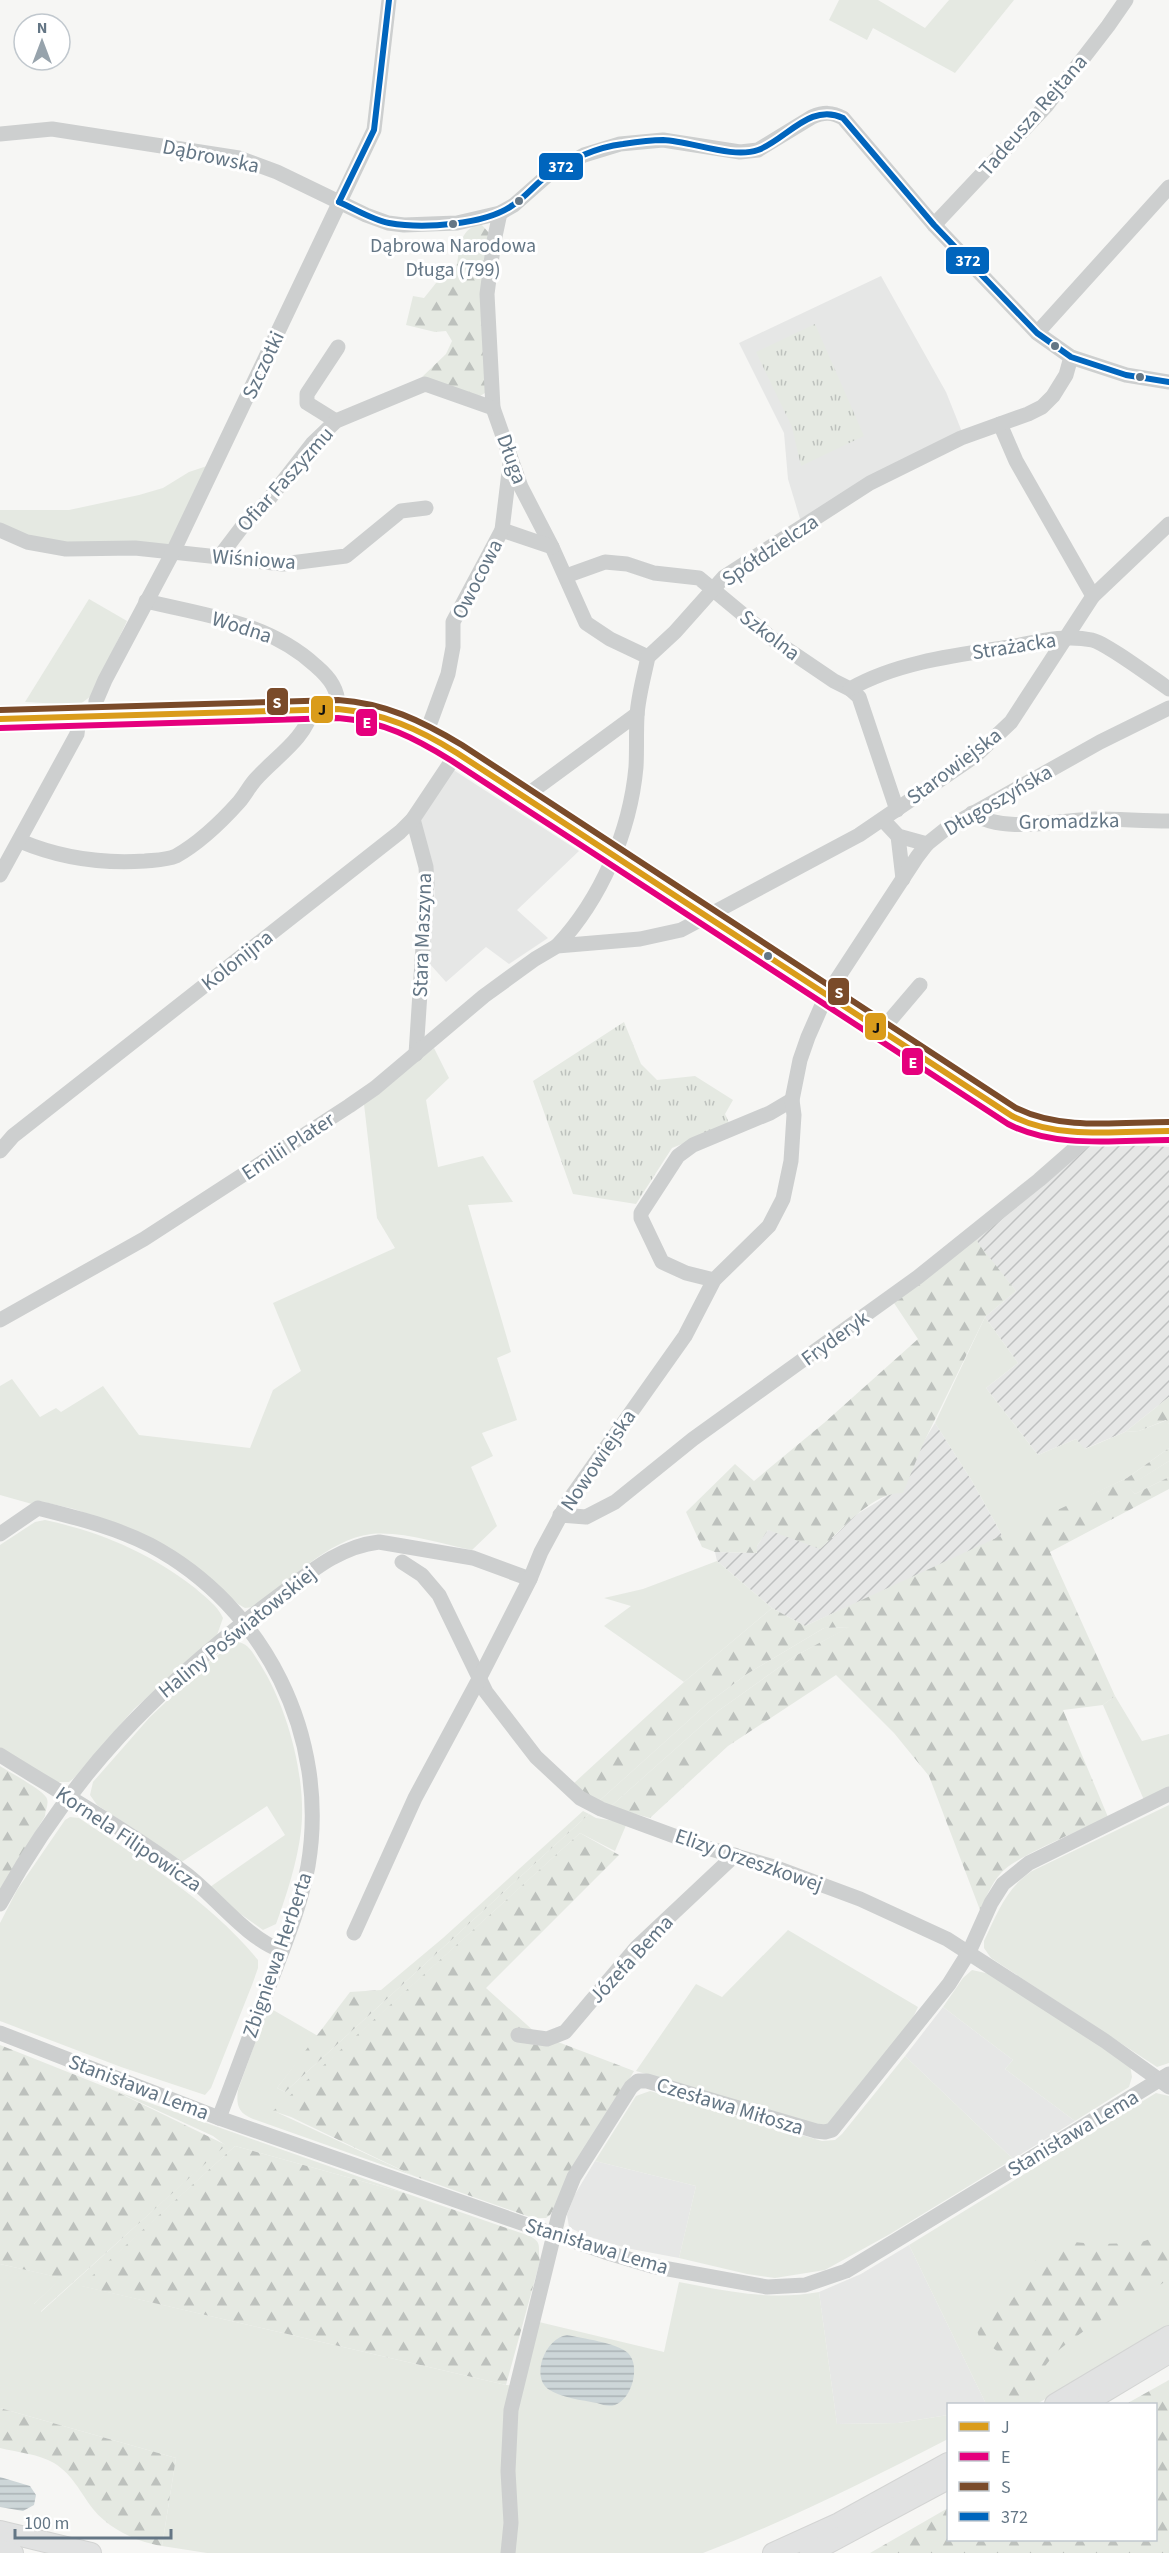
<svg xmlns="http://www.w3.org/2000/svg" width="1169" height="2553" viewBox="0 0 1169 2553" font-family="'Source Sans 3',sans-serif">
	<style>
		.built { fill: #e6e7e6 }
		.industrial { fill: url(#industrial-furrows) }
		.green { fill: #e5e9e2 }
		.forest { fill: url(#forest-firs) }
		.park { fill: url(#park-tufts) }
		.water { fill: url(#water-rules) }
		.lines { fill: none; stroke-linecap: round; stroke-linejoin: round }
		.major-casing { stroke: #d3d4d3; stroke-width: 22 }
		.minor { stroke: #cdcfcf; stroke-width: 15 }
		.major { stroke: #e1e2e2; stroke-width: 20 }
		.bus-1-casing { stroke: #fff; stroke-width: 10 }
		.bus-2-casing { stroke: #fff; stroke-width: 10 }
		.bus-3-casing { stroke: #fff; stroke-width: 10 }
		.bus-4-casing { stroke: #fff; stroke-width: 10 }
		.bus-1 { stroke: #da9c1b; stroke-width: 6 }
		.bus-2 { stroke: #e5007d; stroke-width: 6 }
		.bus-3 { stroke: #7a4b2a; stroke-width: 6 }
		.bus-4 { stroke: #0065bd; stroke-width: 6 }
		.bus-dot { fill: #647685; stroke: #fff; stroke-width: 2 }
		.labels { text-anchor: middle; stroke-width: 6; stroke-linejoin: round; paint-order: stroke }
		.bus-label { font-size: 20px; fill: #647685; stroke: #fff }
		.street-label { font-size: 21px; fill: #647685; stroke: #fff }
		.line-badge { stroke: #fff; stroke-width: 2 }
		.badge-label { font-size: 16px; text-anchor: middle; font-weight: bold; fill: #fff }
		.pale-badge-label { font-size: 16px; text-anchor: middle; font-weight: bold; fill: #111 }
	</style>
	<defs>
		<pattern id="industrial-furrows" width="10" height="10" patternUnits="userSpaceOnUse" patternTransform="scale(1.5)"><rect width="10" height="10" fill="#e6e7e6"/><path d="M-1 1l2-2M0 10L10 0M9 11l2-2" fill="none" stroke="#bec0c0"/></pattern>
		<pattern id="forest-firs" width="22" height="20" patternUnits="userSpaceOnUse" patternTransform="scale(1.5)"><rect width="22" height="20" fill="#e5e9e2"/><path d="M5 1l3.5 6h-7zM16 11l3.5 6h-7z" fill="#bdc1bd"/></pattern>
		<pattern id="park-tufts" width="24" height="20" patternUnits="userSpaceOnUse" patternTransform="scale(1.5)"><rect width="24" height="20" fill="#e5e9e2"/><path d="M3 7l-1-3M5 7V3M7 7l1-3M15 17l-1-3M17 17v-4M19 17l1-3" fill="none" stroke="#bdc1bd"/></pattern>
		<pattern id="water-rules" width="6" height="5" patternUnits="userSpaceOnUse" patternTransform="scale(1.5)"><rect width="6" height="5" fill="#cdd6d8"/><path d="M0 2.5h6" fill="none" stroke="#aab2b5"/></pattern>
	</defs>
	<rect width="100%" height="100%" fill="#f6f6f4"/>
	<g class="built">
		<path d="M881,276L946,392L962,432L801,522L788,479L784,433L739,343Z"/>
		<path d="M452,769L579,851L517,910L548,938L509,964L486,947L446,982L429,963L435,889L427,846L417,817Z"/>
		<path d="M943,2007L1013,2060L1005,2069L1075,2121L1013,2159L905,2056Z"/>
		<path d="M595,2161L696,2186L679,2258L626,2248L584,2235L569,2227L567,2215L574,2196Z"/>
		<path d="M909,2245L986,2404H948V2415L898,2423L837,2424L819,2292L861,2274Z"/>
	</g>
	<g class="industrial">
		<path d="M1088,1143L1169,1147V1397L1125,1432L1084,1449L1076,1439L1038,1455L986,1388L1018,1363L985,1317L1016,1291L977,1243V1238Z"/>
		<path d="M935,1423L972,1481L1003,1537L805,1626L772,1608L717,1561L715,1552L756,1553L757,1546L768,1530L833,1538L854,1516L892,1493Z"/>
	</g>
	<g class="green">
		<path d="M839,0H878L925,28L949,0H1014L955,73L873,28L867,40L829,20Z"/>
		<path d="M210,465L167,548L66,545L26,538L0,526V510H69L139,495L163,488L189,472Z"/>
		<path d="M89,599L127,621L91,696L79,705L25,702Z"/>
		<path d="M434,1048L449,1078L426,1100L438,1167L483,1156L513,1202L468,1205L511,1352L497,1358L517,1420L482,1433L493,1456L471,1467L497,1526L472,1550C440,1544 404,1531 371,1534C329,1539 287,1583 254,1607L245,1608L238,1604L190,1562L141,1533L74,1509L39,1501L32,1504L0,1495V1386L12,1379L40,1417L56,1408L61,1412L103,1386L139,1435L250,1448L273,1390L301,1371L273,1303L395,1248L377,1218L364,1104Z"/>
		<path d="M985,1317L1018,1363L986,1388L1038,1455L1076,1439L1085,1449L1125,1432L1139,1431L1167,1420L1169,1424V1448L1127,1478L1003,1537L972,1481L935,1423Z"/>
		<path d="M1169,1461V1477L1135,1494L1127,1487Z"/>
		<path d="M45,1520C101,1532 150,1553 195,1588C205,1597 218,1606 223,1618L217,1635L134,1709L74,1778L69,1782H57L0,1748V1545L35,1522Z"/>
		<path d="M717,1561L772,1608L684,1682L604,1626L631,1606L604,1598L643,1589Z"/>
		<path d="M850,1627L795,1656L718,1711L610,1807L598,1802L708,1703L747,1674L824,1628Z"/>
		<path d="M235,1642C249,1642 253,1654 260,1664C288,1708 307,1780 301,1831C297,1863 287,1894 276,1924L263,1930L235,1910L210,1887L285,1835L267,1806L180,1863L142,1834L97,1805L90,1795L93,1782L150,1717L205,1665Z"/>
		<path d="M1115,1696L1142,1741L1169,1734V1788L1144,1800L1103,1705Z"/>
		<path d="M1169,1805V2063L1157,2067L991,1958L984,1948V1941C997,1914 1006,1888 1032,1871Z"/>
		<path d="M589,1814L596,1818L627,1823L615,1851L580,1833L274,2111L414,2176L253,2119C238,2113 236,2105 238,2090L268,2007L318,2036L277,2088L285,2092Z"/>
		<path d="M70,1817L79,1818C143,1861 209,1900 258,1960V1968L252,1985L211,2088L205,2095L121,2067L0,2021V1923L17,1890L65,1820Z"/>
		<path d="M788,1930L918,2007L909,2026L827,2125H816L636,2071L696,1984L722,1997Z"/>
		<path d="M972,1970L990,1974L1130,2065L1132,2077L1129,2087L1075,2121L1005,2069L1013,2060L943,2007L963,1978Z"/>
		<path d="M905,2056L1013,2159L890,2234L825,2270L775,2278L747,2274L679,2258L696,2186L595,2161L636,2096L650,2091L822,2141L835,2140L842,2134Z"/>
		<path d="M113,2090L408,2194L235,2146L82,2286L506,2385L522,2386L539,2322L664,2352L679,2282C726,2291 771,2301 819,2292L837,2424L898,2423L948,2415V2439C868,2480 787,2521 703,2553H207L162,2546L176,2458L0,2408V2264L62,2278L34,2304L41,2312L225,2145L213,2136Z"/>
		<path d="M1156,2093L1169,2096V2325L1037,2404H986L909,2245Z"/>
	</g>
	<g class="forest">
		<path d="M481,224L489,233L485,393L480,396L433,385L422,377L446,354L452,341L446,331L435,332L406,325L413,296L424,298L444,273L456,270C460,249 458,229 481,224Z"/>
		<path d="M977,1238L978,1243L1016,1291L985,1317L923,1444L903,1493C872,1492 842,1530 820,1549L768,1530L757,1546V1553L715,1552L702,1547L686,1512L735,1464L754,1481L824,1423L918,1339L894,1303Z"/>
		<path d="M1169,1397V1424L1166,1420L1139,1431L1125,1432Z"/>
		<path d="M1169,1448V1461L1128,1487L1135,1494L1169,1477V1489L1050,1552L1115,1696L1103,1705L1063,1710L1108,1817C1084,1829 1016,1856 1001,1873C991,1884 986,1898 980,1910L929,1776L894,1733L836,1675L728,1746L650,1818L610,1807L718,1711L795,1656L849,1627L824,1628L747,1674L708,1703L598,1802L573,1784L684,1682L772,1608L805,1626L1127,1478Z"/>
		<path d="M0,1766C9,1772 41,1789 46,1797C50,1803 45,1810 45,1816L0,1891Z"/>
		<path d="M583,1811L589,1814L285,2092L277,2088L350,1992L381,1990L443,1938Z"/>
		<path d="M580,1833L619,1855L486,1988L537,2034L634,2071L550,2215L546,2218H533L414,2176L291,2117L273,2111Z"/>
		<path d="M0,2045L113,2090L226,2145L40,2312L33,2305L61,2278L0,2264Z"/>
		<path d="M235,2146L408,2194L527,2235C544,2242 537,2247 540,2261L506,2385L81,2286Z"/>
		<path d="M1169,2232V2279C1133,2304 1093,2321 1060,2349C1042,2365 1030,2397 1006,2403L1009,2389L1006,2358L979,2337L971,2312L1012,2300L1036,2260L1063,2241L1095,2244L1139,2243Z"/>
		<path d="M1169,2380V2553H870L948,2508V2540H1156V2404H1126Z"/>
		<path d="M0,2408L176,2458L162,2546C137,2542 109,2529 93,2509C80,2492 73,2475 54,2463C39,2454 16,2452 0,2448Z"/>
	</g>
	<g class="park">
		<path d="M815,324L864,436L801,466L792,427L756,352Z"/>
		<path d="M624,1022L641,1064L657,1080L695,1076L733,1100L725,1114L730,1125L672,1148L636,1204L573,1194L533,1081Z"/>
	</g>
	<g class="water">
		<path d="M567,2335C581,2338 618,2343 628,2353C641,2366 632,2399 615,2405C609,2407 603,2405 597,2403C582,2400 561,2398 548,2389C531,2376 545,2338 567,2335Z"/>
		<path d="M0,2477L30,2486L36,2495L34,2505L23,2511L0,2507Z"/>
	</g>
	<g class="lines">
		<defs>
			<g id="major">
				<path d="M1055,2404L1169,2336"/>
				<path d="M1084,2404L1169,2353"/>
				<path d="M0,2531L91,2553"/>
				<path d="M0,2550L13,2553"/>
				<path d="M773,2553L839,2523L948,2463"/>
				<path d="M810,2553L948,2479"/>
			</g>
		</defs>
		<use href="#major" class="major-casing"/>
		<g class="minor">
			<path d="M0,134L52,129L239,158L277,172L366,215L388,223L404,225L457,223L500,213L514,205L548,175L584,155L620,144L663,140L740,152L758,150L812,117C824,112 832,112 843,118L934,225L1037,333L1071,357L1126,375L1169,382"/>
			<path d="M500,213L494,241L487,294L493,408L521,487L552,547L586,623L610,639L648,657"/>
			<path d="M934,225L1047,105L1108,26L1126,0"/>
			<path d="M1037,333L1169,187"/>
			<path d="M336,421L307,403V394L338,347"/>
			<path d="M1000,424L1016,461L1093,596"/>
			<path d="M0,530L27,542L66,549L135,548L283,564L346,556L401,511L426,508"/>
			<path d="M502,530L552,547"/>
			<path d="M220,556L245,523L266,503L312,444L336,421L425,384L493,408"/>
			<path d="M566,576L605,562L627,564L654,573L699,578L775,641L834,681L850,689L859,697L897,810"/>
			<path d="M146,601C207,616 268,622 316,666C330,678 339,690 338,709"/>
			<path d="M850,689C897,662 957,655 1010,647C1037,642 1064,634 1092,640C1106,643 1154,679 1169,689"/>
			<path d="M95,716L96,701L105,680L173,552L374,130L389,0"/>
			<path d="M0,719L338,709C388,711 416,727 457,753L999,1109C1008,1114 1016,1119 1025,1122C1069,1137 1122,1130 1169,1131"/>
			<path d="M426,734L448,674L453,647V622L502,530L510,464"/>
			<path d="M526,799L531,792L637,714"/>
			<path d="M972,813C1003,834 1059,820 1095,819C1119,819 1144,821 1169,821"/>
			<path d="M413,819L426,867L427,885L416,1054"/>
			<path d="M883,820L898,836L927,844"/>
			<path d="M898,836L903,879"/>
			<path d="M20,841C60,858 101,864 145,861C155,860 167,860 176,856C199,843 222,821 239,802C245,795 249,787 255,780C274,758 306,739 312,709"/>
			<path d="M0,875L77,734L79,717"/>
			<path d="M557,946C601,899 630,832 636,767C637,750 636,733 637,716C638,697 644,676 648,657L675,632L724,577L870,483L961,438L1028,414L1042,407L1053,396L1066,375L1071,357"/>
			<path d="M880,1032L920,985"/>
			<path d="M0,1151L13,1136L400,832L413,819L457,753"/>
			<path d="M714,1280L686,1273L662,1262L641,1218V1213L678,1156L693,1145L770,1113L792,1100"/>
			<path d="M0,1320L144,1239L349,1106L375,1088L484,996L535,959L557,946L640,939L681,930L859,835L975,756L1011,722L1093,596L1169,524"/>
			<path d="M560,1515L586,1517L615,1502L693,1439L918,1277L1039,1180L1095,1131"/>
			<path d="M0,1534L38,1508C77,1518 115,1527 150,1545C265,1606 330,1737 308,1866C301,1904 286,1941 272,1978C254,2024 237,2071 219,2118"/>
			<path d="M402,1562L422,1575L439,1595L486,1692L536,1757L580,1798L601,1809L704,1847L774,1867L860,1899L947,1939L1105,2041L1169,2087"/>
			<path d="M0,1755C62,1794 128,1830 186,1874C217,1898 246,1938 282,1951"/>
			<path d="M0,1904C70,1776 157,1687 273,1600C306,1576 336,1547 379,1542L473,1558L530,1579"/>
			<path d="M354,1933L415,1798L479,1679L530,1579L541,1552L569,1500L685,1336L714,1280L769,1226L783,1199L791,1161L794,1115L792,1100L800,1060L808,1037L826,996L917,857L927,844L947,828L1100,742L1169,708"/>
			<path d="M0,2033L219,2118L605,2252L652,2266L767,2287L805,2285L846,2271L1169,2074"/>
			<path d="M518,2035L547,2039L565,2032L636,1948L735,1855"/>
			<path d="M508,2553L511,2523L508,2471L511,2410L559,2214L574,2177L631,2087L638,2081H647L816,2131L825,2132L832,2130L949,1984L969,1952L991,1903L1003,1884L1029,1863L1169,1794"/>
		</g>
		<use href="#major" class="major"/>
		<defs>
			<path id="bus-1" d="M0,719L338,709C383,713 419,729 457,753L1012,1116C1059,1140 1118,1131 1169,1131"/>
			<path id="bus-2" d="M0,728L338,718C382,721 415,738 452,761L1008,1124C1056,1149 1116,1140 1169,1140"/>
			<path id="bus-3" d="M0,710L338,700C385,703 422,721 462,745L1016,1108C1062,1131 1120,1122 1169,1122"/>
			<g id="bus-4">
				<path d="M339,202C355,209 373,220 389,223C423,229 485,225 513,205C526,197 535,184 548,175C568,160 597,147 623,144C636,142 650,140 663,140C691,141 732,159 758,150C786,140 810,102 843,118L934,225L1037,333L1071,357L1126,375L1169,382"/>
				<path d="M339,202L374,130L389,0"/>
			</g>
		</defs>
		<use href="#bus-1" class="bus-1-casing"/>
		<use href="#bus-2" class="bus-2-casing"/>
		<use href="#bus-3" class="bus-3-casing"/>
		<use href="#bus-4" class="bus-4-casing"/>
		<use href="#bus-1" class="bus-1"/>
		<use href="#bus-2" class="bus-2"/>
		<use href="#bus-3" class="bus-3"/>
		<use href="#bus-4" class="bus-4"/>
	</g>
	<g class="bus-dot">
		<circle cx="519" cy="201" r="5"/>
		<circle cx="453" cy="224" r="5"/>
		<circle cx="1055" cy="346" r="5"/>
		<circle cx="1140" cy="377" r="5"/>
		<circle cx="768" cy="956" r="5"/>
	</g>
	<g class="labels">
		<g class="bus-label">
			<text x="453" y="252">Dąbrowa Narodowa<tspan x="453" dy="24">Długa (799)</tspan></text>
		</g>
		<g class="street-label">
			<text transform="translate(1033 115) rotate(-49)" y="7">Tadeusza Rejtana</text>
			<text transform="translate(211 156) rotate(12)" y="7">Dąbrowska</text>
			<text transform="translate(263 365) rotate(-65)" y="7">Szczotki</text>
			<text transform="translate(512 459) rotate(70)" y="7">Długa</text>
			<text transform="translate(285 479) rotate(-48)" y="7">Ofiar Faszyzmu</text>
			<text transform="translate(770 550) rotate(-34)" y="7">Spółdzielcza</text>
			<text transform="translate(254 559) rotate(4)" y="7">Wiśniowa</text>
			<text transform="translate(477 579) rotate(-63)" y="7">Owocowa</text>
			<text transform="translate(242 627) rotate(18)" y="7">Wodna</text>
			<text transform="translate(770 635) rotate(37)" y="7">Szkolna</text>
			<text transform="translate(1014 646) rotate(-9)" y="7">Strażacka</text>
			<text transform="translate(954 766) rotate(-37)" y="7">Starowiejska</text>
			<text transform="translate(998 800) rotate(-30)" y="7">Długoszyńska</text>
			<text transform="translate(1069 821) rotate(-1)" y="7">Gromadzka</text>
			<text transform="translate(422 935) rotate(-88)" y="7">Stara Maszyna</text>
			<text transform="translate(237 960) rotate(-38)" y="7">Kolonijna</text>
			<text transform="translate(288 1146) rotate(-33)" y="7">Emilii Plater</text>
			<text transform="translate(835 1338) rotate(-36)" y="7">Fryderyk</text>
			<text transform="translate(598 1460) rotate(-56)" y="7">Nowowiejska</text>
			<text transform="translate(237 1632) rotate(-39)" y="7">Haliny Poświatowskiej</text>
			<text transform="translate(129 1839) rotate(34)" y="7">Kornela Filipowicza</text>
			<text transform="translate(749 1860) rotate(19)" y="7">Elizy Orzeszkowej</text>
			<text transform="translate(277 1955) rotate(-71)" y="7">Zbigniewa Herberta</text>
			<text transform="translate(631 1959) rotate(-47)" y="7">Józefa Bema</text>
			<text transform="translate(139 2087) rotate(21)" y="7">Stanisława Lema</text>
			<text transform="translate(730 2106) rotate(17)" y="7">Czesława Miłosza</text>
			<text transform="translate(1073 2133) rotate(-31)" y="7">Stanisława Lema</text>
			<text transform="translate(597 2246) rotate(17)" y="7">Stanisława Lema</text>
		</g>
	</g>
	<g class="line-badge">
		<rect x="538" y="152" width="46" height="29" rx="6" fill="#0065bd"/>
		<rect x="945" y="246" width="45" height="29" rx="6" fill="#0065bd"/>
		<rect x="266" y="687" width="23" height="29" rx="6" fill="#7a4b2a"/>
		<rect x="310" y="695" width="24" height="29" rx="6" fill="#da9c1b"/>
		<rect x="355" y="708" width="23" height="29" rx="6" fill="#e5007d"/>
		<rect x="827" y="977" width="23" height="29" rx="6" fill="#7a4b2a"/>
		<rect x="864" y="1012" width="23" height="29" rx="6" fill="#da9c1b"/>
		<rect x="901" y="1047" width="23" height="29" rx="6" fill="#e5007d"/>
	</g>
	<g class="badge-label">
		<text x="561" y="172">372</text>
		<text x="968" y="266">372</text>
		<text x="277" y="708">S</text>
		<text x="367" y="728">E</text>
		<text x="839" y="998">S</text>
		<text x="913" y="1068">E</text>
	</g>
	<g class="pale-badge-label">
		<text x="322" y="715">J</text>
		<text x="876" y="1033">J</text>
	</g>
	<rect x="947" y="2403" width="210" height="138" fill="#ffffff" stroke="#c1c8ce" stroke-width="1.5"/>
	<rect x="959" y="2422" width="30" height="9" fill="#da9c1b" stroke="#c1c8ce" stroke-width="1.5"/>
	<text x="1001" y="2433" font-size="18" fill="#647685">J</text>
	<rect x="959" y="2452" width="30" height="9" fill="#e5007d" stroke="#c1c8ce" stroke-width="1.5"/>
	<text x="1001" y="2463" font-size="18" fill="#647685">E</text>
	<rect x="959" y="2482" width="30" height="9" fill="#7a4b2a" stroke="#c1c8ce" stroke-width="1.5"/>
	<text x="1001" y="2493" font-size="18" fill="#647685">S</text>
	<rect x="959" y="2512" width="30" height="9" fill="#0065bd" stroke="#c1c8ce" stroke-width="1.5"/>
	<text x="1001" y="2523" font-size="18" fill="#647685">372</text>
	<g transform="translate(42 42)"><circle r="28" fill="#ffffff" stroke="#c1c8ce" stroke-width="1.5"/>
	<path d="M0-4.5L10 22L0 15L-10 22Z" fill="#97a3ac"/>
	<text y="-9" font-size="16" font-weight="bold" text-anchor="middle" fill="#647685">N</text>
	</g>
	<path d="M15 2529v9h156v-9" fill="none" stroke="#647685" stroke-width="3"/>
	<text x="24" y="2529" font-size="18" fill="#647685" stroke="#ffffff" stroke-width="4.5" paint-order="stroke">100 m</text>
</svg>
